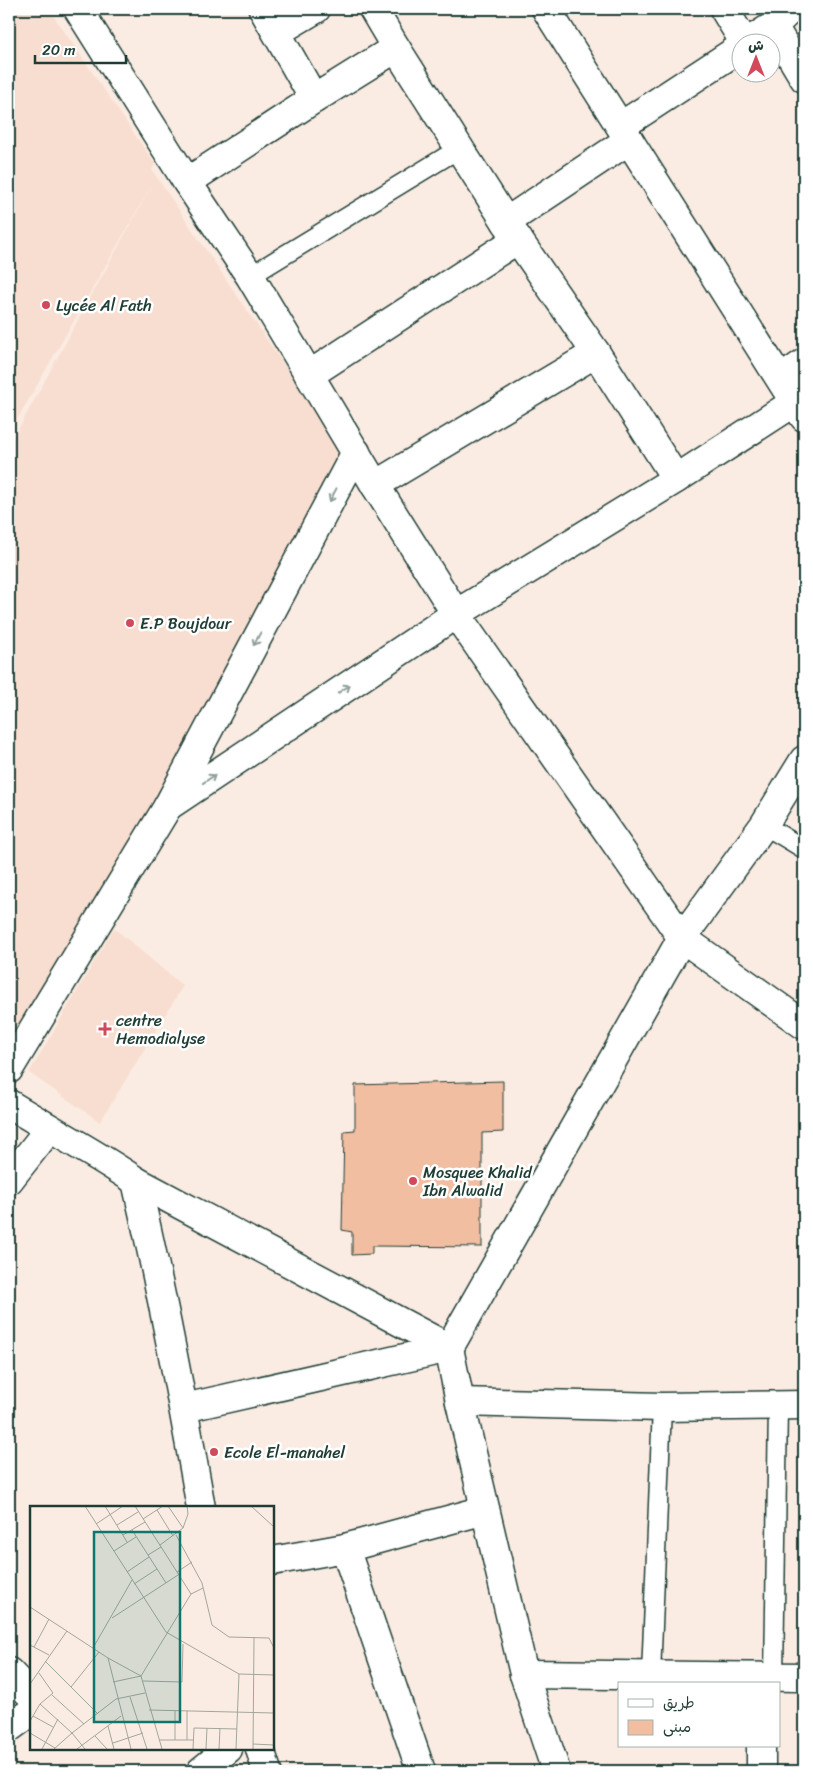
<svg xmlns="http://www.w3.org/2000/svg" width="813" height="1780" viewBox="0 0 813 1780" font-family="Sriracha,'Playpen Sans Arabic',sans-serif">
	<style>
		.built { fill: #f8ded0 }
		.building { fill: #f1bea2; stroke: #1f3d34 }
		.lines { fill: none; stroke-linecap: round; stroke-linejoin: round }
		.lane-casing { stroke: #1f3d34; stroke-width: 21 }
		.street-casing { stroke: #1f3d34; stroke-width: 31 }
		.secondary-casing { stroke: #1f3d34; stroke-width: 31 }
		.lane { stroke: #fff; stroke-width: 18 }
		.street { stroke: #fff; stroke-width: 28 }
		.secondary { stroke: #fff; stroke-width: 28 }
		.oneway { stroke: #8f9e9a }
		.poi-dot { fill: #d1495b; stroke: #fff; stroke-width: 2 }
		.labels { text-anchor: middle; stroke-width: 5; stroke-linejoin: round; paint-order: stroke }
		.poi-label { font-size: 16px; fill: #1f3d34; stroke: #fff; text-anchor: start }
		.inset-road { fill: none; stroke: #a3a69d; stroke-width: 1 }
		.view { fill: #0f766e; fill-opacity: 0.15; stroke: #0f766e; stroke-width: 2.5 }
		.inset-edge { fill: none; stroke: #1f3d34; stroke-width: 2.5 }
	</style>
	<rect width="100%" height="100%" fill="#fbece3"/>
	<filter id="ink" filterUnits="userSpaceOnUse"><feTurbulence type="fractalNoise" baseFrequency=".02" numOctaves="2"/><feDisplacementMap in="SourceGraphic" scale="10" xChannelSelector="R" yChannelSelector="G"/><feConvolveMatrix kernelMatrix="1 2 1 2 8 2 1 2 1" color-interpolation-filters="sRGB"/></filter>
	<g filter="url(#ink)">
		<g class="built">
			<path d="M9,9H49L155,164L152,170L156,176L344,453L160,793L9,1056V446L153,183L9,434Z"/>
			<path d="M114,928L183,986L100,1122L29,1073Z"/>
		</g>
		<path class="building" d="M503,1081V1132L482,1133V1247L372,1246V1254L352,1255V1232L342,1230L344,1131L355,1130V1085Z"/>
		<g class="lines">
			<defs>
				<g id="lane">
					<path d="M250,276L460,148"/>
					<path d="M764,825L804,849"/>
					<path d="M651,1675L662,1407"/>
					<path d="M774,1676L778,1406"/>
				</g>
				<g id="street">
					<path d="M78,9L187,182L250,276L375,485L456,614L682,938L804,1025"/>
					<path d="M263,9L314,99"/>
					<path d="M373,9L396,48L506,222L596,353L676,479"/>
					<path d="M546,9L804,417"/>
					<path d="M724,9L744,42"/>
					<path d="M773,26L804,78"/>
					<path d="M277,32L316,9"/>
					<path d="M748,42L773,26L791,9"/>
					<path d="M621,126L740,48"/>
					<path d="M187,182L314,99L396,48"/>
					<path d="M506,222L629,140"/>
					<path d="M309,375L518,239"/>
					<path d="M781,379L804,363"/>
					<path d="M375,485L596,353"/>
					<path d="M168,806L456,614L676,479L795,402"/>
					<path d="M9,1069L168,806L356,452"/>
					<path d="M9,1180L49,1129"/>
					<path d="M136,1181L449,1348L460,1402L524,1674L556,1771"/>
					<path d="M460,1402L662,1407L804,1405"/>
					<path d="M184,1408L449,1348L682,938L764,825L804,760"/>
					<path d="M345,1548L421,1771"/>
					<path d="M272,1561L345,1548L485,1510"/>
					<path d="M9,1672L31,1695"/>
					<path d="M524,1674L804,1677"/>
					<path d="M9,1728L31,1712"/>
					<path d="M201,1771L228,1749"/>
					<path d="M761,1771V1746"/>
				</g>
				<g id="secondary">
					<path d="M9,1104C51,1130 95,1153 136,1181C161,1289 182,1398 201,1508"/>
					<path d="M260,1749L267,1771"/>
				</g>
			</defs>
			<use href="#lane" class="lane-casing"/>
			<use href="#street" class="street-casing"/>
			<use href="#secondary" class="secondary-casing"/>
			<use href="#lane" class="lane"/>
			<use href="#street" class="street"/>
			<use href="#secondary" class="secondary"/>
		</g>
		<defs><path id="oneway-shaft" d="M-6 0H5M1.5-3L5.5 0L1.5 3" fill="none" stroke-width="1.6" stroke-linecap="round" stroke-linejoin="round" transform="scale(1.25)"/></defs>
		<g class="oneway">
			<use href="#oneway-shaft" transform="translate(333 495) rotate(118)"/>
			<use href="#oneway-shaft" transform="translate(257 639) rotate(118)"/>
			<use href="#oneway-shaft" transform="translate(344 689) rotate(-34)"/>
			<use href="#oneway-shaft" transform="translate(209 779) rotate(-34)"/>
		</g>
	</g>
	<g class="poi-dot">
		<circle cx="46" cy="305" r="5"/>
		<circle cx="130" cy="623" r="5"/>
		<path d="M102.5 1021.5h5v5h5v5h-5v5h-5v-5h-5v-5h5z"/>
		<circle cx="413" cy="1181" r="5"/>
		<circle cx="214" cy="1452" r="5"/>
	</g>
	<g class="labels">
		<g class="poi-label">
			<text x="56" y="311">Lycée Al Fath</text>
			<text x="140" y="629">E.P Boujdour</text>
			<text x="116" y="1026">centre<tspan x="116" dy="18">Hemodialyse</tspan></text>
			<text x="423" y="1178">Mosquee Khalid<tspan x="423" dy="18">Ibn Alwalid</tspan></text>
			<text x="224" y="1458">Ecole El-manahel</text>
		</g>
	</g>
	<g transform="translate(30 1506)">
		<rect width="244" height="244" fill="#fbece3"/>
		<path class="inset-road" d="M55,0L136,126L209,168L244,169M75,0L97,36M105,0L161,88M138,0L153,22M221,0L244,21M127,4L143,30M113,13L133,0M66,18L93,0M87,19L108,6M102,24L136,77M93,29L115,16M146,29L172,77L182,119L199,131L239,132L244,142M130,39L153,22L158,8L157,0M84,45L106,31M118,49L131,41M97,66L119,51M147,66L162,56M104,78L127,63M0,101L78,152L101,243M82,112L148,69M0,139L19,149M4,141L19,113M63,142L102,74M78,152L111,170L132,243M15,155L68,208M113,175L152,176L153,138M83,176L111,170L161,88L173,82M0,178L37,125M41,181L69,146M22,189L54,218M100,191L117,243M10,198L42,227L24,243M119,204L244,207M157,205V234M3,210L23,221M0,215L10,198L23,187L9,167M78,220L84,243M0,227L25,242M65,230L77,243M129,234H164M145,234V205M83,237L113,227M223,238L244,239M12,243L28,213M47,243L91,210M55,243L42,227L86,193L115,187M163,243L164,222L207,223M176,243L177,222M189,243L190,222M206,243L209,168M223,243L224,132"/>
		<path class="view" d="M64,26H150V216H64Z"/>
		<rect width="244" height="244" class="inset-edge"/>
	</g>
	<rect width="813" height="1780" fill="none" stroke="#fff" stroke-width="30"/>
	<rect x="15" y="15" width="783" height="1750" fill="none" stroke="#1f3d34" stroke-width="2" filter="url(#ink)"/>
	<rect x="618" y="1682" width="162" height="65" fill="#ffffff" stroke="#a5b1ae"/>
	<rect x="628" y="1699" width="25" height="8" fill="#ffffff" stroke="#a5b1ae"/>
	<text x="663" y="1708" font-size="15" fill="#1f3d34">طريق</text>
	<rect x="628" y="1720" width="25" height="15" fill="#f1bea2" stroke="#a5b1ae"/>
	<text x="663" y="1732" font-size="15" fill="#1f3d34">مبنى</text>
	<g transform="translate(756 58)"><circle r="24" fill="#ffffff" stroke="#a5b1ae"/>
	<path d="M0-4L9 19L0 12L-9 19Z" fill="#d1495b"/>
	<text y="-8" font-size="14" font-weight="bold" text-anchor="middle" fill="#1f3d34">ش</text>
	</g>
	<path d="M35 55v8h91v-8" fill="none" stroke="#1f3d34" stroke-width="2.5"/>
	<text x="42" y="55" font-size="15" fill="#1f3d34" stroke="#ffffff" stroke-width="4" paint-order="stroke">20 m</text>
</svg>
